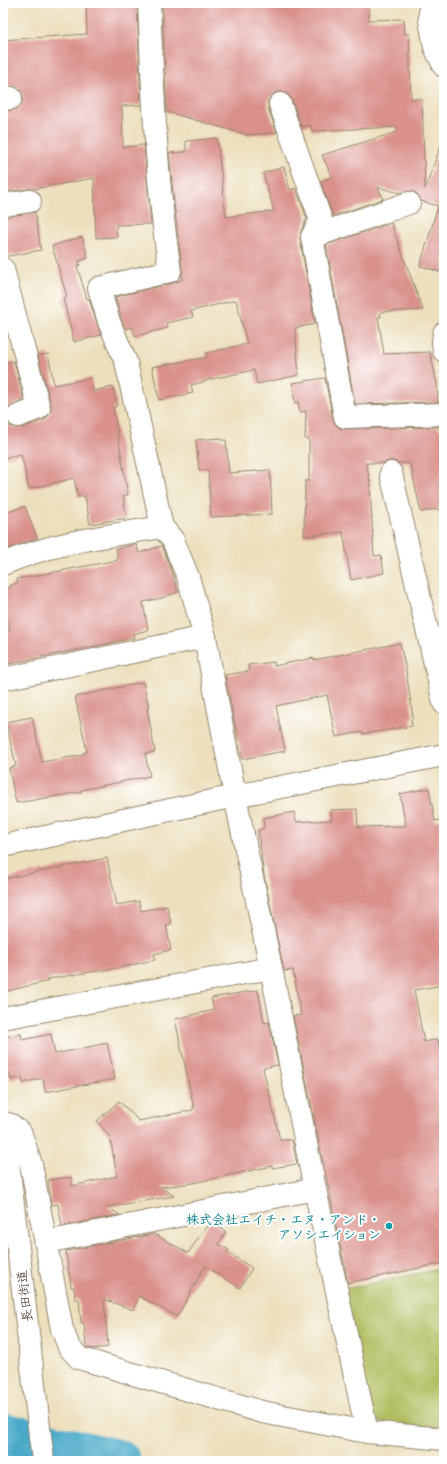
<svg xmlns="http://www.w3.org/2000/svg" width="447" height="1464" viewBox="0 0 447 1464" font-family="Dekko,'Klee One',sans-serif">
	<style>
		.green { fill: #b0be60; stroke: #76743f }
		.lines { fill: none; stroke-linecap: round; stroke-linejoin: round }
		.river { stroke: #48a9c8; stroke-width: 43 }
		.building { fill: #da918c }
		.minor-casing { stroke: #94846d; stroke-width: 24 }
		.major-casing { stroke: #94846d; stroke-width: 24 }
		.minor { stroke: #fff; stroke-width: 22 }
		.major { stroke: #fff; stroke-width: 22 }
		.culture-dot { fill: #0f9aa8; stroke: #fff; stroke-width: 1.5 }
		.labels { text-anchor: middle; stroke-width: 4; stroke-linejoin: round; paint-order: stroke }
		.culture-label { font-size: 13px; font-weight: bold; fill: #0d838f; stroke: #fff; text-anchor: end }
		.street-label { font-size: 13px; fill: #3b2a1e; stroke: #fff }
	</style>
	<rect width="100%" height="100%" fill="#fff"/>
	<filter id="ink" filterUnits="userSpaceOnUse"><feTurbulence type="fractalNoise" baseFrequency=".025" numOctaves="2"/><feDisplacementMap in="SourceGraphic" scale="8" xChannelSelector="R" yChannelSelector="G"/><feConvolveMatrix kernelMatrix="1 2 1 2 8 2 1 2 1" color-interpolation-filters="sRGB"/></filter>
	<filter id="wash" filterUnits="userSpaceOnUse"><feTurbulence type="fractalNoise" baseFrequency=".012" numOctaves="4" result="noise"/><feDisplacementMap in="SourceGraphic" scale="16" xChannelSelector="R" yChannelSelector="G"/><feGaussianBlur stdDeviation="0.9" result="paint"/><feColorMatrix in="noise" values="0 0 0 0 0 0 0 0 0 0 0 0 0 0 0 0 0 1.4 0 .05"/><feComposite in="paint" operator="in"/></filter>
	<g filter="url(#wash)">
		<rect width="100%" height="100%" fill="#ecdfbc"/>
		<path class="green" d="M444,1268V1429L370,1421L344,1289Z"/>
		<g class="lines">
			<path class="river" d="M3,1434L119,1461"/>
		</g>
		<g id="blocks">
			<g class="building">
				<path d="M86,3H137L141,105L122,106L123,147L144,145L151,224L116,225L117,237L96,238L94,178L34,189H28L3,192V111L13,110L18,108L22,103L23,97L21,91L16,87L3,86V40L87,34Z"/>
				<path d="M162,3H257V5L328,6V3H369V20L404,19L405,34H409L411,99H422L425,189L441,145H444V273L420,266L438,206L421,201L417,194L412,191L399,193L378,187L383,199L333,216L320,181L332,177L322,155L397,132V127L312,131L310,125L301,127L292,99L288,94L282,92H276L271,96L268,101V108L277,132L271,133L248,135L167,112Z"/>
				<path d="M217,138L226,217L274,211L263,173L284,167L290,190L296,188L307,219L301,231L300,239L315,324L295,328L299,375L257,384L254,370L207,380V381L191,385L193,393L159,400L152,367L207,357L206,353L247,344L236,300L191,311L193,317L166,323L168,328L135,336L132,327L125,329L115,297L173,283L182,280V269L174,203L169,153L186,152V141Z"/>
				<path d="M35,212L41,250L3,257V217Z"/>
				<path d="M391,223L423,310L380,312L381,317H378L384,354L430,352L437,384L438,402L355,404L326,245Z"/>
				<path d="M82,237L88,258L79,261L80,265L77,266L87,299H89L101,335L74,342L63,298L67,297L52,246Z"/>
				<path d="M48,354L54,385L91,378L93,391L113,387L117,406L113,407L128,495L123,496L127,518L90,524L85,496L78,497L74,478L29,489L21,454L3,458V363L14,361L24,400L9,408L6,414V420L10,426L16,428H22L44,420L48,416L51,411V405L38,356Z"/>
				<path d="M325,378L333,419L335,424L339,428L345,429L439,427V429H442V434H444V508L421,512L410,463H398L394,461H389L384,463H366L371,486L370,487L374,556L381,555L384,573L351,580L343,532L304,536L305,481H309V439H305L306,411L300,412L298,402L295,403L292,383Z"/>
				<path d="M220,438L221,440H226L229,473L270,470L272,514L211,517L208,470H199L196,440Z"/>
				<path d="M25,506L37,538L3,551V514Z"/>
				<path d="M136,544L139,553L162,546L170,566L178,592L162,598L143,602L148,630L133,634L134,638L3,665V631L10,630L3,595V589L11,587L10,585L18,583L17,579L118,560L116,549Z"/>
				<path d="M400,643L406,670L413,718L411,719L412,726L363,734L362,732L336,737L327,695L276,706L285,751L242,759L225,675L249,671L248,665L274,662V666L313,658L314,660Z"/>
				<path d="M143,682L149,708H147L155,752L145,754L150,776L81,790V792L16,803L9,768L16,766L6,722L32,717L42,762L83,755V753L87,752L75,697Z"/>
				<path d="M429,788L435,821L440,820L444,842V985L414,990L424,1042L438,1039L439,1045L444,1044V1263L348,1283L293,1016L301,1015L293,970L284,971L264,876L258,830L264,828L263,818L294,812L296,822L332,820L331,810L357,809L358,827L406,826L400,794Z"/>
				<path d="M107,858L117,905L139,901L141,911L167,906L171,924L166,925L171,950L154,954L155,960L104,971L103,970L48,979V981L3,992V879Z"/>
				<path d="M258,990L264,1023L269,1022L278,1065L263,1068L280,1140H292L297,1164L272,1168V1166L193,1183L161,1187L174,1196L107,1207L120,1215L62,1226L58,1204L51,1205L48,1180L71,1177L72,1186L117,1176L110,1137L97,1121L119,1101L139,1121L193,1110V1108H194L175,1019L214,1010L211,998Z"/>
				<path d="M21,1034L22,1040L51,1034L55,1054L107,1043L115,1079L45,1092L43,1078L23,1083L22,1077L11,1080L3,1050V1037Z"/>
				<path d="M212,1222L226,1232L218,1244L229,1250L227,1252L252,1268L240,1288L205,1266L177,1317L139,1296L133,1310L104,1299L108,1347L92,1349L86,1347L84,1323H81L79,1299H75L74,1287H71L66,1251L154,1234L188,1253L209,1223Z"/>
			</g>
		</g>
	</g>
	<g filter="url(#ink)">
		<use href="#blocks" fill-opacity="0" stroke="#94846d" stroke-width="1"/>
		<g class="lines">
			<defs>
				<g id="minor">
					<path d="M430,3V20L435,47L444,66"/>
					<path d="M3,99L11,98"/>
					<path d="M280,104L321,220L312,237L345,417L444,414"/>
					<path d="M3,205L30,201"/>
					<path d="M312,237L409,203"/>
					<path d="M3,269L39,408L18,416"/>
					<path d="M444,333L443,342L444,351"/>
					<path d="M391,473L444,703"/>
					<path d="M162,527L173,540L188,577L205,637"/>
					<path d="M3,564C53,542 109,536 162,527L126,362L109,322L99,288L170,271C156,182 153,93 149,3"/>
					<path d="M3,679L205,637L235,796L271,968L315,1189L367,1432"/>
					<path d="M3,846L235,796L444,755"/>
					<path d="M3,1018L271,968"/>
					<path d="M3,1123L11,1125L21,1134L31,1164L62,1329L69,1347L79,1358L262,1412L367,1432L444,1439"/>
					<path d="M46,1242L315,1189"/>
				</g>
				<path id="major" d="M3,1131L8,1162L43,1461"/>
			</defs>
			<use href="#minor" class="minor-casing"/>
			<use href="#major" class="major-casing"/>
			<use href="#minor" class="minor"/>
			<use href="#major" class="major"/>
		</g>
	</g>
	<circle class="culture-dot" cx="389" cy="1226" r="4"/>
	<g class="labels">
		<g class="culture-label">
			<text x="381" y="1224">株式会社エイチ・エヌ・アンド・<tspan x="381" dy="15">アソシエイション</tspan></text>
		</g>
		<g class="street-label">
			<text transform="translate(24 1296) rotate(-97)" y="5">長田街道</text>
		</g>
	</g>
	<rect width="447" height="1464" fill="none" stroke="#fff" stroke-width="16"/>
</svg>
